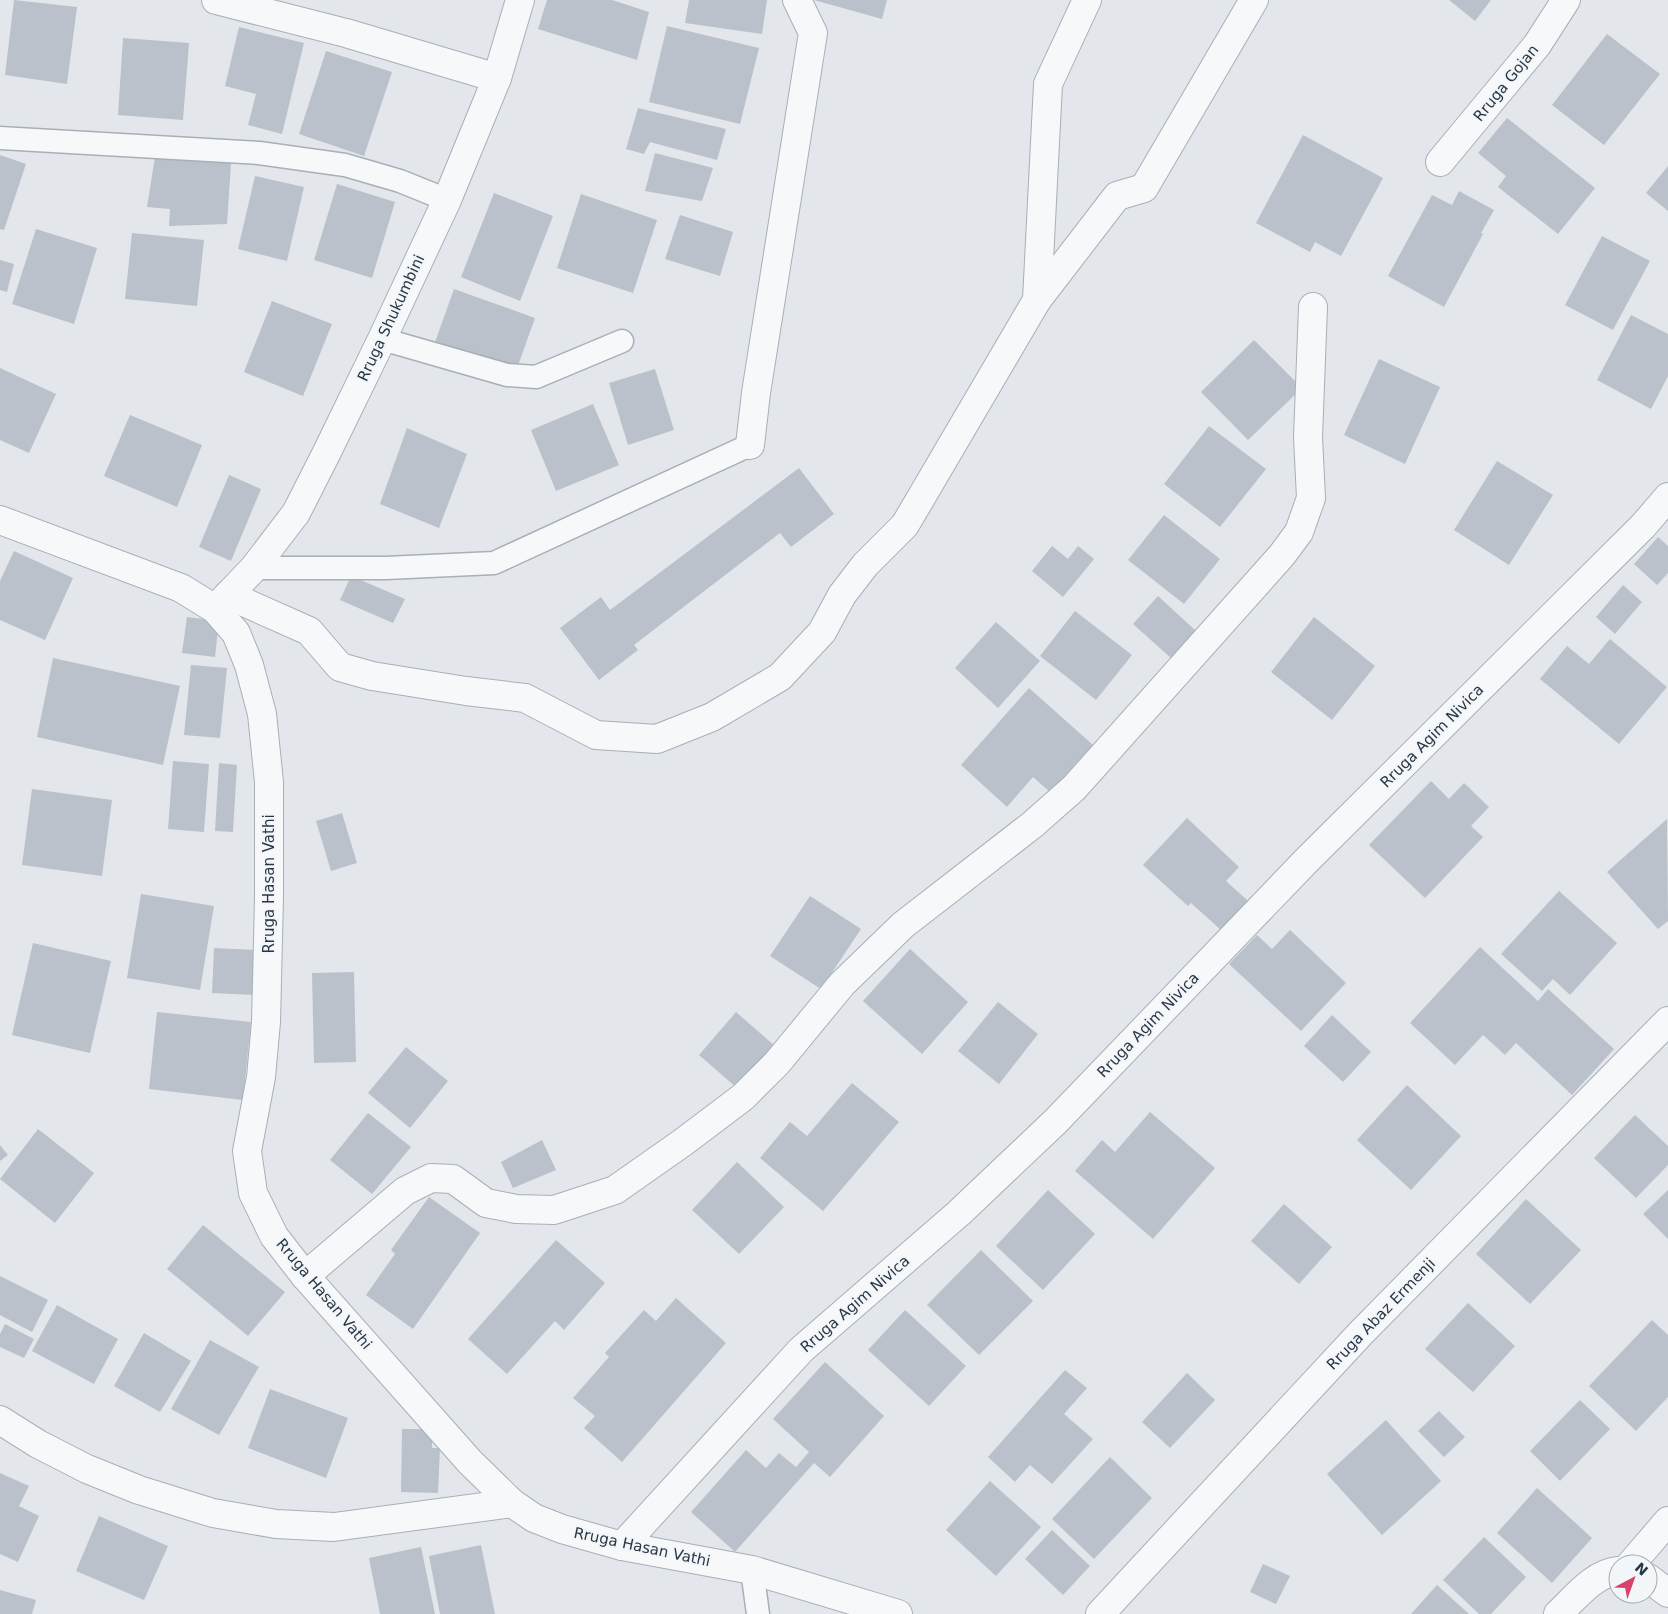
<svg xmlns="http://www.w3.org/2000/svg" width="1668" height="1614" viewBox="0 0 1668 1614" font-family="'DejaVu Sans',sans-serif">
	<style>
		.building { fill: #bac1ca }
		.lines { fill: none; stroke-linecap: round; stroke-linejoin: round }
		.service-casing { stroke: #a7afb7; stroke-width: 25 }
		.minor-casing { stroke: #a7afb7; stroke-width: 30 }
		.tertiary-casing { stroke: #a7afb7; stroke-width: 30 }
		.service { stroke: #f6f8fa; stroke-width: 22 }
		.minor { stroke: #f6f8fa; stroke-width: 28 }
		.tertiary { stroke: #f6f8fa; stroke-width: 28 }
		.labels { text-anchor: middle; stroke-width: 4; stroke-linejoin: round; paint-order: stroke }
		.street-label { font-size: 15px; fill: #293745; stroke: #f3f6f9 }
	</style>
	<rect width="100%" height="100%" fill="#e3e7ec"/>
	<g class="building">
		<path d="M14,0L77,7L67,84L5,75Z"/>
		<path d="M547,0H612L649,12L637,60L538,29Z"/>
		<path d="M689,0H767L762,34L685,23Z"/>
		<path d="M814,0H887L882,19Z"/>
		<path d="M1449,0H1491L1475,21Z"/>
		<path d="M667,26L759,48L740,124L649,102Z"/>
		<path d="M239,27L304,43L282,134L248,125L256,94L225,86Z"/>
		<path d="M1607,34L1660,74L1604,145L1552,105Z"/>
		<path d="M123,38L189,43L183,120L118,115Z"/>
		<path d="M326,51L392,72L364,156L299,134Z"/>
		<path d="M638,108L726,129L717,160L650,142L644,154L626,149Z"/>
		<path d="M1507,118L1595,188L1558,234L1498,187L1506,176L1478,153Z"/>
		<path d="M1303,135L1383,178L1341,256L1315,242L1310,252L1256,223Z"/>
		<path d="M655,153L713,168L702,201L645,191Z"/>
		<path d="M0,155L26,164L4,230L0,229Z"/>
		<path d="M155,157L231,163L227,224L169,226L170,209L147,207Z"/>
		<path d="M1668,166V211L1646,193Z"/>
		<path d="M255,176L304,187L287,261L238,249Z"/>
		<path d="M337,184L395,202L372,278L314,260Z"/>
		<path d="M1459,191L1494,210L1481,233L1483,234L1444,307L1388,276L1432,195L1452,205Z"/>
		<path d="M494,193L553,216L520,301L461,277Z"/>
		<path d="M581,194L657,220L633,293L557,268Z"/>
		<path d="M680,215L733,232L720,276L665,259Z"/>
		<path d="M36,229L97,248L74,324L12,304Z"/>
		<path d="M132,233L204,240L197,306L125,299Z"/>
		<path d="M1602,236L1650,261L1613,330L1565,305Z"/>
		<path d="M0,260L14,264L7,292L0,290Z"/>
		<path d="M454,289L535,318L515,374L434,345Z"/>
		<path d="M272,301L332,324L303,396L244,372Z"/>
		<path d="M1631,315L1668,334V376L1651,409L1597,380Z"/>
		<path d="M1254,340L1302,388L1248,440L1201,392Z"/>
		<path d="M1379,359L1440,387L1405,464L1344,435Z"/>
		<path d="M0,368L56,394L29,453L0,440Z"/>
		<path d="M655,369L674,430L628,445L609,383Z"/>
		<path d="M593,404L619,465L556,491L531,430Z"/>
		<path d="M130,415L202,445L177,507L104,476Z"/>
		<path d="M1209,426L1266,469L1220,527L1164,484Z"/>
		<path d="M407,428L467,454L439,528L380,504Z"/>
		<path d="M1497,461L1553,495L1509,565L1454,530Z"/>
		<path d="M799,468L834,514L791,547L780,533L634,645L638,650L599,680L560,628L601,597L610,610Z"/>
		<path d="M229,475L261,489L231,561L199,547Z"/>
		<path d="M1164,515L1220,559L1184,604L1128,560Z"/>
		<path d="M1658,537L1668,546V573L1657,585L1634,564Z"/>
		<path d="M1052,546L1068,559L1078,546L1094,559L1063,597L1032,571Z"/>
		<path d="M14,551L73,578L45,640L0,620V581Z"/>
		<path d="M351,576L405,599L393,623L340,600Z"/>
		<path d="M1623,585L1642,602L1615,634L1596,617Z"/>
		<path d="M1158,596L1196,631L1171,658L1133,624Z"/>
		<path d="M1075,611L1132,655L1096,700L1040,656Z"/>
		<path d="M187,617L219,621L215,657L182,653Z"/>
		<path d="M1314,617L1375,666L1332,720L1271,672Z"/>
		<path d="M996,622L1040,661L998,708L955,668Z"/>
		<path d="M1610,639L1667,687L1619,744L1540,679L1567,646L1589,664Z"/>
		<path d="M53,658L180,686L163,765L37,737Z"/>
		<path d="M191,665L227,668L220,738L184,735Z"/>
		<path d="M1029,688L1093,745L1050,792L1033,777L1007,807L961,765Z"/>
		<path d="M173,761L209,764L204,832L168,829Z"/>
		<path d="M219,763L237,765L233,832L215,831Z"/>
		<path d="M1431,781L1449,799L1464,783L1489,807L1471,826L1483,837L1425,898L1369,845Z"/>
		<path d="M32,789L112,800L102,876L22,865Z"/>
		<path d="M342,813L357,863L331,871L316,821Z"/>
		<path d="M1187,818L1239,867L1226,881L1248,901L1221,930L1191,903L1188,906L1143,865Z"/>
		<path d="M1667,819L1668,921L1658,929L1607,872Z"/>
		<path d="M1559,891L1617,943L1570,995L1553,979L1542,991L1501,954Z"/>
		<path d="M141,894L214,906L200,990L127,978Z"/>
		<path d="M810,896L861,929L821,989L770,956Z"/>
		<path d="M1290,930L1346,983L1301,1031L1229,964L1257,935L1272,949Z"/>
		<path d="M33,943L111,961L90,1053L12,1035Z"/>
		<path d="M1480,947L1538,1001L1548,989L1614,1049L1572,1095L1516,1043L1505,1055L1483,1035L1455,1065L1410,1023Z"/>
		<path d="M214,948L256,950L254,995L212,993Z"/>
		<path d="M910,949L968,1002L922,1054L863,1001Z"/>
		<path d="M354,972L356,1062L314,1063L312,973Z"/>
		<path d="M998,1002L1038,1034L999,1084L958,1051Z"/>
		<path d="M157,1012L251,1022L243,1100L149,1089Z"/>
		<path d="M736,1012L776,1047L737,1088L699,1055Z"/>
		<path d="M1332,1015L1371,1052L1343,1082L1304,1046Z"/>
		<path d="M406,1047L448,1081L410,1128L368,1093Z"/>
		<path d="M852,1083L899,1122L823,1211L760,1158L790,1122L807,1136Z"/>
		<path d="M1407,1085L1461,1136L1411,1190L1357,1140Z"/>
		<path d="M1150,1112L1215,1168L1153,1239L1075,1171L1102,1140L1115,1152Z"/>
		<path d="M368,1113L411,1147L372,1194L330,1160Z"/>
		<path d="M1635,1115L1668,1146V1165L1636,1198L1594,1158Z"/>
		<path d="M38,1129L94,1173L55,1223L0,1179Z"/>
		<path d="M542,1140L556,1170L513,1188L501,1162Z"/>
		<path d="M0,1145L8,1155L0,1161Z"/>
		<path d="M737,1162L784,1207L739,1254L692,1210Z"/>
		<path d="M1048,1190L1095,1234L1043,1290L996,1246Z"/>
		<path d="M1668,1190V1239L1643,1214Z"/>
		<path d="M429,1197L480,1233L413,1329L366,1295L395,1254L391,1250Z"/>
		<path d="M1526,1199L1581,1250L1530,1304L1476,1254Z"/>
		<path d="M1284,1204L1332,1247L1299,1284L1251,1241Z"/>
		<path d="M203,1225L285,1292L248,1336L167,1269Z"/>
		<path d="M556,1240L605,1283L564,1330L555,1321L507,1374L468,1339Z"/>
		<path d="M981,1250L1033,1301L979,1355L927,1305Z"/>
		<path d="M0,1276L48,1300L32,1332L0,1315Z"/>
		<path d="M676,1298L726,1343L622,1462L584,1428L595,1416L573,1398L609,1357L605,1353L644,1310L656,1321Z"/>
		<path d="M1468,1303L1515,1346L1473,1392L1425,1349Z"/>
		<path d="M57,1305L118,1339L94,1384L32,1351Z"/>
		<path d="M905,1310L966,1366L929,1406L868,1350Z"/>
		<path d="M1652,1320L1668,1335V1397L1636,1431L1589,1386Z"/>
		<path d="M5,1324L34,1339L24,1358L0,1347V1334Z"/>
		<path d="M144,1333L191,1361L160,1412L114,1386Z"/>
		<path d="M210,1340L259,1367L219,1435L171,1409Z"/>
		<path d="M825,1362L884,1416L830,1477L814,1463L735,1552L691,1512L746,1450L766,1468L779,1453L796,1467L809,1452L773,1419Z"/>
		<path d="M1065,1370L1087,1388L1064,1414L1093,1439L1052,1484L1030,1465L1015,1482L988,1457Z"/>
		<path d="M1187,1373L1215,1400L1170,1448L1142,1422Z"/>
		<path d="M270,1389L348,1418L326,1478L248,1448Z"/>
		<path d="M1580,1400L1610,1429L1560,1481L1530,1451Z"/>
		<path d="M1439,1411L1465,1437L1444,1457L1418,1431Z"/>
		<path d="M1386,1420L1441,1481L1382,1535L1327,1474Z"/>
		<path d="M402,1429H432V1448H440L438,1493L401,1492Z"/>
		<path d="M1110,1457L1152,1498L1094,1559L1052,1519Z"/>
		<path d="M0,1473L29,1486L19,1506L39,1516L18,1562L0,1554Z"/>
		<path d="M990,1481L1041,1527L996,1576L946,1530Z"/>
		<path d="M1537,1488L1592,1538L1552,1583L1497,1533Z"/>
		<path d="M99,1516L168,1546L144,1600L76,1571Z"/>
		<path d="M1052,1530L1090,1566L1063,1595L1025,1559Z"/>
		<path d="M1484,1537L1526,1577L1491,1614H1479L1443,1580Z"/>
		<path d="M481,1545L495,1614H440L429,1556Z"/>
		<path d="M421,1547L435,1614H380L369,1558Z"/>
		<path d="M1263,1564L1290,1576L1276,1604L1250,1592Z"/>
		<path d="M1437,1585L1469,1614H1411Z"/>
		<path d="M0,1590L36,1600L32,1614H0Z"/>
	</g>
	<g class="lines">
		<defs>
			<g id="service">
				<path d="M0,138L259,153L345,165L400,181L447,200"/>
				<path d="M382,339L507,375L536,377L622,341"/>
				<path d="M254,568H386L494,563L750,445"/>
				<path d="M752,1570L758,1614"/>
			</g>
			<g id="minor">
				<path d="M216,0L346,33L497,78"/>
				<path d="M1440,162L1537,45L1566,0"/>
				<path d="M1037,300L1117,196L1144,188L1254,0"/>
				<path d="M750,445L756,393L813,33L797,0"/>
				<path d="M228,595L309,631L340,667L372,676L466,691L525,698L596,735L657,739L712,717L780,677L822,632L842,595L865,565L905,525L1037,300L1048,84L1087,0"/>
				<path d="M216,608L254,568L296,513L326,454L382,339L447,200L497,78L520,0"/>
				<path d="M305,1276L405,1191L431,1178L453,1179L486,1203L516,1209L554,1210L615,1190L682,1143L743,1097L777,1063L842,984L903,925L1032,825L1074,788L1282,555L1299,532L1311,498L1308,437L1313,307"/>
				<path d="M622,1546L801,1350L959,1213L1056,1121L1306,861L1643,526L1668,497"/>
				<path d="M1631,1564L1668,1521"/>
				<path d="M1100,1614L1360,1334L1668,1021"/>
			</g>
			<g id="tertiary">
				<path d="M0,520L181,588L215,609L236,633L249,665L262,714L269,782V898L266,1022L261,1077L247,1151L253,1193L274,1236L305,1276L470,1462L512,1503L534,1518L562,1529L622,1546L752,1570L898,1614"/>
				<path d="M0,1420L38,1444L87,1469L139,1490L213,1513L276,1524L334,1527L512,1503"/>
				<path d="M1648,1578L1668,1593"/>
				<path d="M1558,1614C1575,1598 1594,1573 1618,1571"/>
			</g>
		</defs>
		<use href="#service" class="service-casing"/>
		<use href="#minor" class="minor-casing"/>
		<use href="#tertiary" class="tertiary-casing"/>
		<use href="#service" class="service"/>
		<use href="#minor" class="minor"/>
		<use href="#tertiary" class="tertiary"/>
	</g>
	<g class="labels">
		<g class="street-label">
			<text transform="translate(1506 83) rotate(-51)" y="5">Rruga Gojan</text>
			<text transform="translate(391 318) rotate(-65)" y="5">Rruga Shukumbini</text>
			<text transform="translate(1432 736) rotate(-45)" y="5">Rruga Agim Nivica</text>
			<text transform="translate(269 884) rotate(-90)" y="5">Rruga Hasan Vathi</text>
			<text transform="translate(1148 1025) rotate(-46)" y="5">Rruga Agim Nivica</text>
			<text transform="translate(324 1294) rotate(50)" y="5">Rruga Hasan Vathi</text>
			<text transform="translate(855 1304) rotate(-41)" y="5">Rruga Agim Nivica</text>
			<text transform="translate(1381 1314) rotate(-46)" y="5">Rruga Abaz Ermenji</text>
			<text transform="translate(642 1547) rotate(12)" y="5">Rruga Hasan Vathi</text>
		</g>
	</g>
	<g transform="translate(1633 1579) rotate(41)"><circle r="24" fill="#f3f6f9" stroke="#a2aab1"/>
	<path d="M0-4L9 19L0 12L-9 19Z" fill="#d7426a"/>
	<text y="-8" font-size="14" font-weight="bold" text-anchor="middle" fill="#293745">N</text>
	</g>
</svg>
